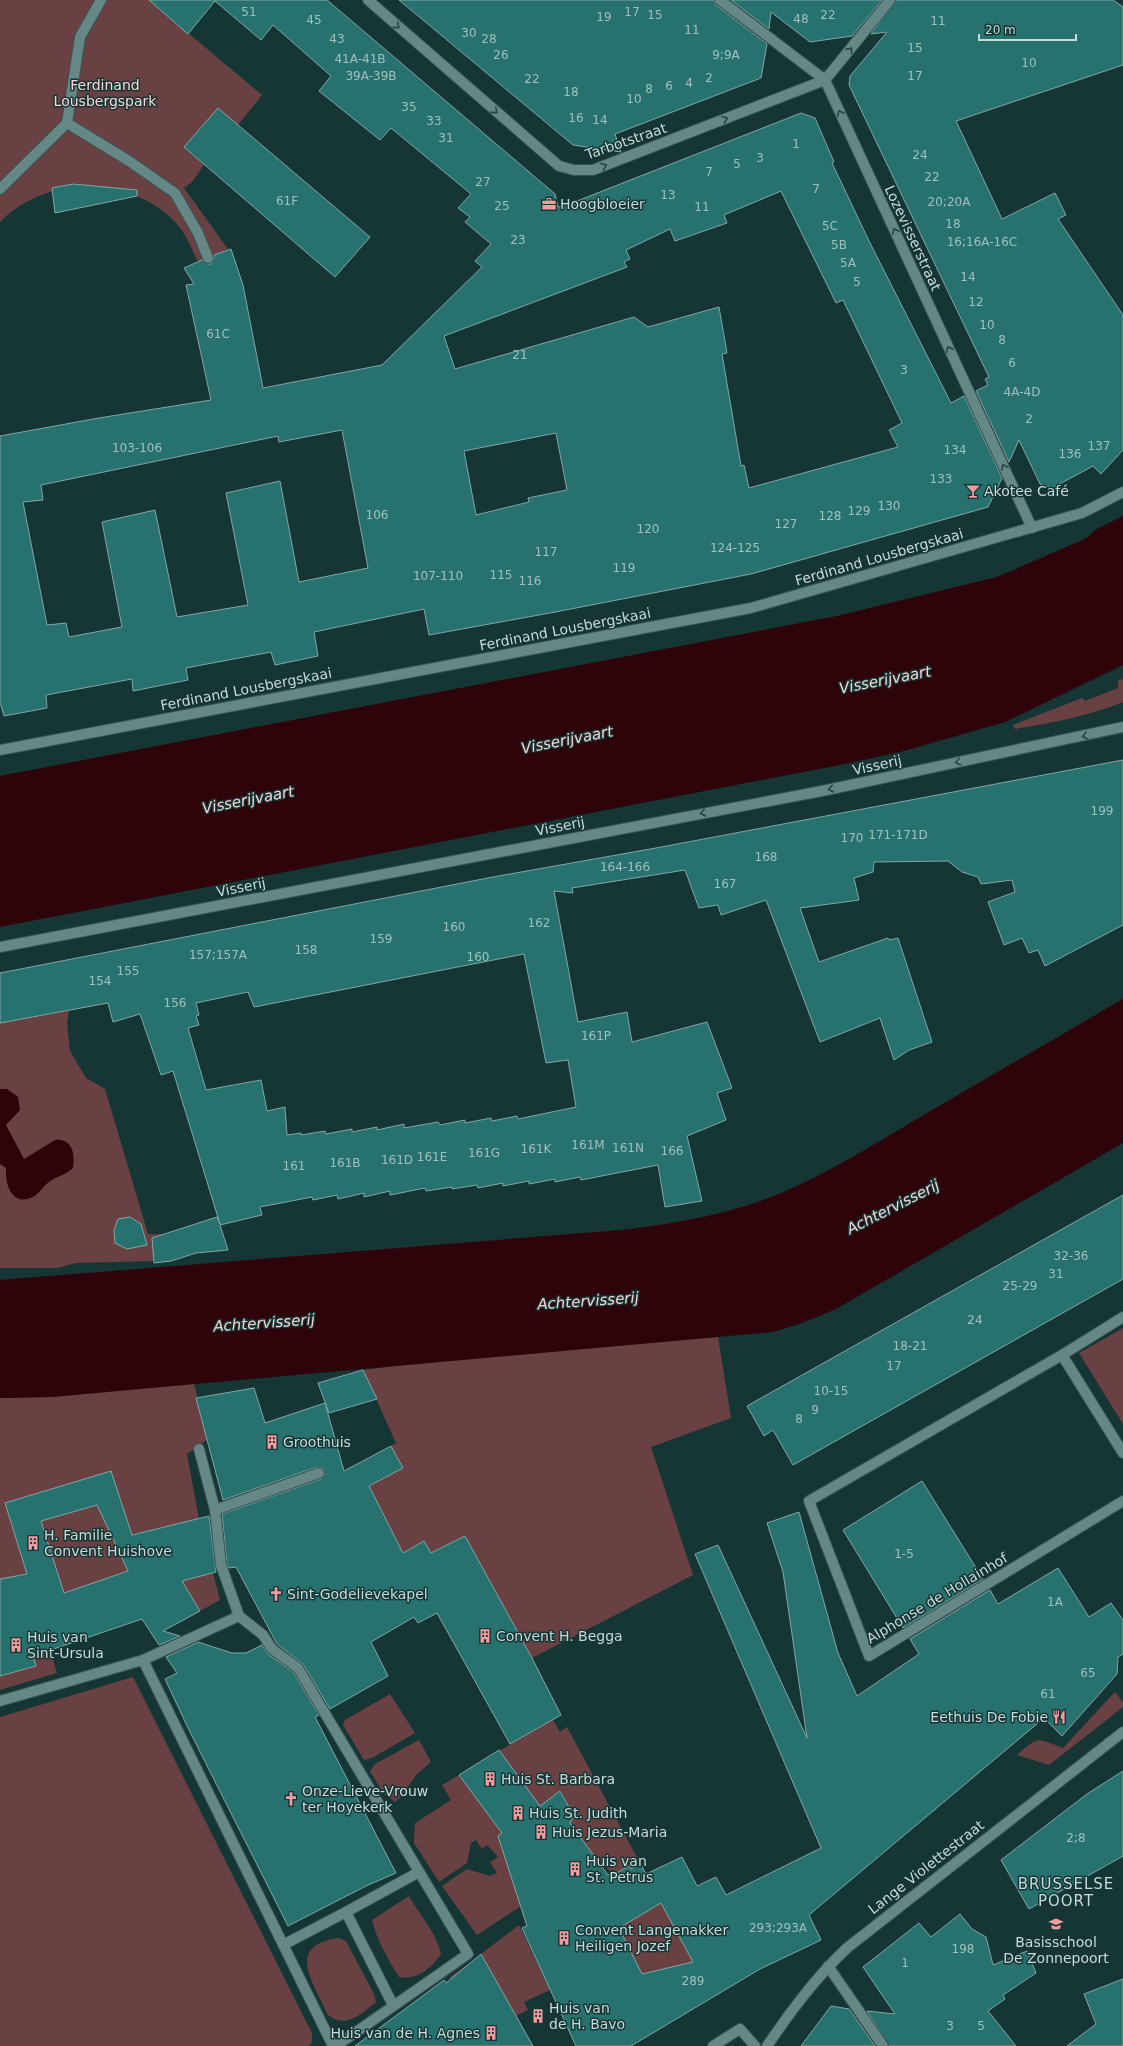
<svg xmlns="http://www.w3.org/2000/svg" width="1123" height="2046" viewBox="0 0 1123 2046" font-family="'DejaVu Sans',sans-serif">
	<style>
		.green { fill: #6a4143 }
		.water { fill: #2f030a }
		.building { fill: #27716f; stroke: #83a7a5; fill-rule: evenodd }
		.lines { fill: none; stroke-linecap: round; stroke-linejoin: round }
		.street-casing { stroke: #385352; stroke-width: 12 }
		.secondary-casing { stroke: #385352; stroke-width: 12 }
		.street { stroke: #658785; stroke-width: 10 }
		.secondary { stroke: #658785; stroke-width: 10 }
		.oneway { stroke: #254645 }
		.labels { text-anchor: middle; stroke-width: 3; stroke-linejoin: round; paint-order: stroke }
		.number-label { font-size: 12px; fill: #a0c0be }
		.park-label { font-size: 14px; fill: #fad6d7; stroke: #153635 }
		.street-label { font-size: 14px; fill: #c8dad9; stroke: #153635 }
		.poi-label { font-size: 14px; fill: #c8dad9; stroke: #153635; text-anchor: start }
		.water-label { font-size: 15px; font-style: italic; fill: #f8d4d5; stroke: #153635 }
		.neighbourhood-label { font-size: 15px; letter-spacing: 1px; fill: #c8dad9; stroke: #153635 }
	</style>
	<rect width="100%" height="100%" fill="#153635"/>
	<g class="green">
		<path d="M0,0H149L262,95L238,125L218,108L184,147L204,165L192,182L184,188L228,249L198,262C193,252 189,241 183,232C161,199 115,184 78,186L77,183L53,188V191C33,197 14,207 0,222Z"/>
		<path d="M1123,679V702C1089,716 1051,723 1015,729L1013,725L1082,698L1085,701L1118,688V681Z"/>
		<path d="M69,1011L67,1023L70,1051L86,1078L105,1089L148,1234H164L154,1261L75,1263L58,1268H0V1023Z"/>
		<path d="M1123,1328V1424L1079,1353Z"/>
		<path d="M718,1337L731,1418L651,1447L693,1575L532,1658L465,1536L431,1553L424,1541L403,1553L386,1521L323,1511L403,1468L391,1446L396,1443L363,1370L450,1360Z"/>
		<path d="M194,1383L207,1440L187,1454L199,1519L134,1534L114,1541L128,1571L64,1593L41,1521L119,1498L111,1472L5,1503L57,1673L0,1690V1676L35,1666L17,1576L0,1592V1398L52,1397Z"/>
		<path d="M213,1573L220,1600L200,1611L195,1602L168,1616L155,1588Z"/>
		<path d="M133,1677L312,2033V2042L309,2046H0V1717Z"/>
		<path d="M1115,1692L1123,1702V1707L1049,1765L1017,1755C1040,1735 1036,1738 1063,1748Z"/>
		<path d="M390,1694L415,1733L372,1758L364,1760L343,1725L345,1720Z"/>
		<path d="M553,1720L560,1732L567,1727L640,1863L631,1869L629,1866L613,1875L607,1868L597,1862L570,1823L574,1816L561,1791L546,1802L543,1811L499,1751Z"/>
		<path d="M419,1740L431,1762L417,1774L399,1799L395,1802L383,1793L370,1771L375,1764Z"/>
		<path d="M459,1775L508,1841L521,1906L477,1935L442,1886L467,1869L490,1876L497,1873L490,1862L498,1857L487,1845L482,1849L476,1840L471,1843L467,1863L439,1882L414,1843L415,1823L451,1800L442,1785Z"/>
		<path d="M409,1896C419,1914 437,1933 441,1954C432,1968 416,1981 399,1977C388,1959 377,1941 372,1920Z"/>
		<path d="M658,1897L693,1962L645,1980L636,1962L585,1948Z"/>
		<path d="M519,1925L550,1990L524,2002L528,2010L502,2023L459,1994L450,1977L473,1961L492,1973L481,1954Z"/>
		<path d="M339,1938L346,1941L374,1994L376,2002C362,2014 345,2029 328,2015C314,1983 284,1945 339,1938Z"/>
	</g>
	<g class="water">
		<path d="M1123,516V665L1005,722L904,751L850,763L0,927V776L837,616L997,577L1087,538L1095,530Z"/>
		<path d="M1123,999V1143L836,1309L802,1323L773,1332L52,1397L0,1398V1280L621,1230C681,1223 743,1212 799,1185C841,1165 882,1140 922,1116C989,1077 1056,1038 1123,999Z"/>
		<path d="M0,1089H7L18,1097L20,1110L6,1125L24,1159L55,1140C73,1138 75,1155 73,1168C66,1175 57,1176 49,1182C43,1186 39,1194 33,1197C12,1207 5,1185 6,1168L0,1164Z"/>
	</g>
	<g class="building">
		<path d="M149,0H327L555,194L558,207L567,204L571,207L577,201L801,113L815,118L834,162L832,163L869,241L951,403L964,396L1002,478L988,507L751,574L550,613L429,635L424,609L314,632L318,656L275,665L271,652L186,668L188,680L133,691L132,679L46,695L47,708L4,716L0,702V436L99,418L211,400L186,285L194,284L184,268L202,260L207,264H211L214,259V255L231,249L243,285L263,388L382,365L482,267L475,261L491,244L465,222L470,217L458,208L471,194L391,128L380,140L319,91L331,76L273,25L261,40L215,1L188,34ZM781,191L836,303L843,300L902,423L889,430L898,447L749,488L744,465L741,466L722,354L727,353L719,307L648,327L634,317L455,369L444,336L627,267L624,262L630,259L626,250L670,229L675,241L727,223L724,215ZM342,430L368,568L299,582L280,481L226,493L248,605L177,617L155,510L102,522L122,627L69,637L66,623L47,625L23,502L43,500L41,485L278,436L279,442ZM556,433L567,490L528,498L529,502L476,515L464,451Z"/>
		<path d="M399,0H714L716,5L767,44L761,78L615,134L621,152L573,145Z"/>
		<path d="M731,0H882L852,36L810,42L771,12L769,29Z"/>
		<path d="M896,0H1113L1123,7V65L956,121L1002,219L1055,193L1066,215L1058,219L1123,315V450L1101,474L1093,466L1052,488L1040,484L1019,440L1009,462L976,391L988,385L985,379L989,377L849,85L850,76L887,32L871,34Z"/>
		<path d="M218,108L370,237L335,277L184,147Z"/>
		<path d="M73,184L137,190V196L55,213L52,188Z"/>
		<path d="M1123,760V925L1045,966L1038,950L1029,953L1022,938L1004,945L988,902L1015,892L1012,880L981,884L978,877L962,872L948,861L874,862L873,872L854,878L859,900L800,908L819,962L888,938L889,940L898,938L932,1042L909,1050L894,1060L880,1018L820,1042L766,900L721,915L718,905L699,908L685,870L572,888L573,893L554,891L578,1022L627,1012L632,1042L707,1022L732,1088L717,1093L726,1120L687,1136L702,1201L665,1207L658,1165L581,1180L580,1177L555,1182V1179L529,1184V1181L503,1186V1183L478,1188L477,1185L452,1189V1187L426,1191L425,1188L390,1195V1191L364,1197V1193L338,1199L337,1195L313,1200L312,1197L260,1207L262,1215L220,1225L228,1250L196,1253L171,1261L154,1263L152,1238L217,1217L220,1224L173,1071L161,1075L140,1014L113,1022L108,1003L0,1023V973L493,877L656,848ZM524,954L546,1063L568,1060L576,1107L518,1119L517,1116L492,1121L491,1118L465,1123V1120L440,1125L438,1122L404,1128V1124L377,1130V1127L352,1132V1129L326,1134L325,1131L301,1135V1133L287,1135L285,1107L267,1111L261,1080L206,1090L188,1028L199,1025L196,1016L199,1015L196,1003L248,992L254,1007Z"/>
		<path d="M1123,1195V1279L793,1465L773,1430L764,1436L747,1406Z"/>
		<path d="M130,1217L141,1224L147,1245L127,1249L115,1243L114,1230L118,1219Z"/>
		<path d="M363,1370L377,1399L329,1413L318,1383Z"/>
		<path d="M254,1388L265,1423L325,1403L344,1471L391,1446L403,1468L369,1486L403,1553L424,1541L431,1553L465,1536L532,1658L561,1715L510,1744L437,1613L418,1623L414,1617L371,1642L388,1676L330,1709L303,1664L277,1644L236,1567L229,1568L227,1564L222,1514L321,1479L325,1474L323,1468L317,1467L223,1500L196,1398Z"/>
		<path d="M111,1471L132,1535L209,1516L216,1572L182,1581L200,1611L163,1631L180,1636L159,1645L142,1619L33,1656L36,1666L0,1676V1579L27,1574L5,1503ZM97,1505L128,1571L64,1593L41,1521Z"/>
		<path d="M922,1481L983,1579L903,1628L843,1530Z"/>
		<path d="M799,1512L838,1653L857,1696L919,1654L910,1639L990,1590L998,1604L1058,1568L1089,1617L1111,1603L1123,1620V1654L1118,1657L1117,1674L1062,1736L1044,1718L809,1915L821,1940L760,1969L631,2046H576L522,1928L527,1926L498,1836L502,1833L459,1775L499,1750L540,1806L560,1791L574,1816L570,1823L608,1875L612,1873L613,1875L629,1866L631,1869L640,1863L646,1874L682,1857L697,1886L716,1877L726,1895L821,1848L695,1554L718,1545L807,1738L783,1572L767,1523ZM661,1903L693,1962L642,1974L619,1928Z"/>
		<path d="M198,1642L232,1653H246L262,1645L268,1654L293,1672L319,1715L315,1717L396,1873L366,1886L288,1926L189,1730L165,1679L177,1673L166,1657Z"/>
		<path d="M1123,1771V1856L1029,1909L1001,1860L1087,1794Z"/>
		<path d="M960,1914L972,1929L986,1937L993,1965L1027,1951L1036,1973L1003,1995L1005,1999L988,2011L1016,2046H889L867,2011L895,2014L863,1967L919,1923L931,1937Z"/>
		<path d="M481,1954L533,2046H355L444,1980L446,1983Z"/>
		<path d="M1123,1979V2046H1067L1096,2024L1084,1994Z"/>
		<path d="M831,2006L849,2009L875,2046H801Z"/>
	</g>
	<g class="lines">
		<defs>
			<g id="street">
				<path d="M368,0L559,166L574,170H593L825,80L890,0"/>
				<path d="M720,0L825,80L1032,528"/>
				<path d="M67,123L129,161L175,193L198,233L208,258"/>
				<path d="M0,189L67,123L80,37L101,0"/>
				<path d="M0,750L751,608L1082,513L1123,492"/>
				<path d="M0,947L822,791L1123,727"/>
				<path d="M1123,1317L1062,1355L809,1501L869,1656L1123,1501"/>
				<path d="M1062,1355L1123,1453"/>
				<path d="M199,1449L215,1510L221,1565L239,1616L263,1635L272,1649L298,1668L468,1954L336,2046"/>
				<path d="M215,1510L319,1473"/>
				<path d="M143,1660L333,2046"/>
				<path d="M0,1701L143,1660L239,1616"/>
				<path d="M346,1912L419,1872"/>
				<path d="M283,1945L346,1912L393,2005"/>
				<path d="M828,1966L883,2046"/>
				<path d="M713,2046L740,2029L755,2046"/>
			</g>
			<path id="secondary" d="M767,2046C791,2011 816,1977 847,1948L1123,1732"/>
		</defs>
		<use href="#street" class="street-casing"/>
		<use href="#secondary" class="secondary-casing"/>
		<use href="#street" class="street"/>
		<use href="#secondary" class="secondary"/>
	</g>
	<defs><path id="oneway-chevron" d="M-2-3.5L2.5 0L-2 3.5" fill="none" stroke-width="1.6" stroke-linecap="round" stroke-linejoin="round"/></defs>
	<g class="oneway">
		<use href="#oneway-chevron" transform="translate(397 26) rotate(41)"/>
		<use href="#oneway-chevron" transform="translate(850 50) rotate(-51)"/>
		<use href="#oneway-chevron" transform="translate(495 111) rotate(41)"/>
		<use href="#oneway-chevron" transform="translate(840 113) rotate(-115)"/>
		<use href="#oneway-chevron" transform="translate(725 119) rotate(-21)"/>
		<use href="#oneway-chevron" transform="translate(604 166) rotate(-21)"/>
		<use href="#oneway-chevron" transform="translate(895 231) rotate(-115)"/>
		<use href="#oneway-chevron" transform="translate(949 349) rotate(-115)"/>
		<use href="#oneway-chevron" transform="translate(1004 467) rotate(-115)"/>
		<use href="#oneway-chevron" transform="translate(1085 736) rotate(166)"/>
		<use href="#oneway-chevron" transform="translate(958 762) rotate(168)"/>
		<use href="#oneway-chevron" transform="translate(831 789) rotate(168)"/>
		<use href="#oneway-chevron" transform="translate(703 813) rotate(169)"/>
	</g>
	<defs>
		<symbol id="office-bare" viewBox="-9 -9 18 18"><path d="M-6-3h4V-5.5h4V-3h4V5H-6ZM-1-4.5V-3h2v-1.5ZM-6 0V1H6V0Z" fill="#f49b9f" stroke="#153635" stroke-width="2.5" paint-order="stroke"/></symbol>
		<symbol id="bar-bare" viewBox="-9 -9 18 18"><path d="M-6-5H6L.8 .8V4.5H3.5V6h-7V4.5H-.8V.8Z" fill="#f49b9f" stroke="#153635" stroke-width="2.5" paint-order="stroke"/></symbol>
		<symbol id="building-bare" viewBox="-9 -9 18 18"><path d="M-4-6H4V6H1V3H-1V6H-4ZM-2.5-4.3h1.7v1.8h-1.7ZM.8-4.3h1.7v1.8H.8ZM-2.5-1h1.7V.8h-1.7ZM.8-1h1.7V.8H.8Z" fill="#f49b9f" stroke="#153635" stroke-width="2.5" paint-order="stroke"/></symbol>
		<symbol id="church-bare" viewBox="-9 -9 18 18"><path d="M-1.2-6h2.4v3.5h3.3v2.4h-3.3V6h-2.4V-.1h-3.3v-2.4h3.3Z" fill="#f49b9f" stroke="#153635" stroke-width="2.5" paint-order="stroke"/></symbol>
		<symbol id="restaurant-bare" viewBox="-9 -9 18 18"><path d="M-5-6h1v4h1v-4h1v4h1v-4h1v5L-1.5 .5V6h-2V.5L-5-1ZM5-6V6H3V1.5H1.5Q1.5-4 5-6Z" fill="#f49b9f" stroke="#153635" stroke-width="2.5" paint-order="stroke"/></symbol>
		<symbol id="school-bare" viewBox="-9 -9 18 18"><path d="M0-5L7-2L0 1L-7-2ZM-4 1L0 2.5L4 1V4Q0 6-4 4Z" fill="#f49b9f" stroke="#153635" stroke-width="2.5" paint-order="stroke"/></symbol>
	</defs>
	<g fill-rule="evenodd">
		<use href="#office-bare" x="539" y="194" width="20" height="20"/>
		<use href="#bar-bare" x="963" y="481" width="20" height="20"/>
		<use href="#building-bare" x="262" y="1432" width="20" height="20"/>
		<use href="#building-bare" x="23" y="1533" width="20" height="20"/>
		<use href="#church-bare" x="266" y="1584" width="20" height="20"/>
		<use href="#building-bare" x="475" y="1626" width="20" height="20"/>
		<use href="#building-bare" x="6" y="1635" width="20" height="20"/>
		<use href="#restaurant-bare" x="1049" y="1707" width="20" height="20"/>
		<use href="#building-bare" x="480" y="1769" width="20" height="20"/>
		<use href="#church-bare" x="281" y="1789" width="20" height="20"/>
		<use href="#building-bare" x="508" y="1803" width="20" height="20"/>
		<use href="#building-bare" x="531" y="1822" width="20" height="20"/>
		<use href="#building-bare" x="565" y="1859" width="20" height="20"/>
		<use href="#school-bare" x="1046" y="1914" width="20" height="20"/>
		<use href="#building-bare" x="554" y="1928" width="20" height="20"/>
		<use href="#building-bare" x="528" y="2006" width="20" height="20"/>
		<use href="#building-bare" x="481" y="2023" width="20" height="20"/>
	</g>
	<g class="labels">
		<g class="number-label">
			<text x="249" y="16">51</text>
			<text x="632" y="16">17</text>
			<text x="655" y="19">15</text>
			<text x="828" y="19">22</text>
			<text x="604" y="21">19</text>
			<text x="801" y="23">48</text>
			<text x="314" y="24">45</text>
			<text x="938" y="25">11</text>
			<text x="692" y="34">11</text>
			<text x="469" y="37">30</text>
			<text x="337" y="43">43</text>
			<text x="489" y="43">28</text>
			<text x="915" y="52">15</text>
			<text x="501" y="59">26</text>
			<text x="726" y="59">9;9A</text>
			<text x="360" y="63">41A-41B</text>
			<text x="1029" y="67">10</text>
			<text x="371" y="80">39A-39B</text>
			<text x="915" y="80">17</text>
			<text x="709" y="82">2</text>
			<text x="532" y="83">22</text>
			<text x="689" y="87">4</text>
			<text x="669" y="90">6</text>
			<text x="649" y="93">8</text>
			<text x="571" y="96">18</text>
			<text x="634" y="103">10</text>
			<text x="409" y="111">35</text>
			<text x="576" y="122">16</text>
			<text x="600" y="124">14</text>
			<text x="434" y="125">33</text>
			<text x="446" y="142">31</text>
			<text x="796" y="148">1</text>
			<text x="920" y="159">24</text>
			<text x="760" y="162">3</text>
			<text x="737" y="168">5</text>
			<text x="709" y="176">7</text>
			<text x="932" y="181">22</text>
			<text x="483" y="186">27</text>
			<text x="816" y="193">7</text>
			<text x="668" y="199">13</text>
			<text x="287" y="205">61F</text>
			<text x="949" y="206">20;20A</text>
			<text x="502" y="210">25</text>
			<text x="702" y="211">11</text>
			<text x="953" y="228">18</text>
			<text x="830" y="230">5C</text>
			<text x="518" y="244">23</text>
			<text x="982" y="246">16;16A-16C</text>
			<text x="839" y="249">5B</text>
			<text x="848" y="267">5A</text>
			<text x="968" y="281">14</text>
			<text x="857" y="286">5</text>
			<text x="976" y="306">12</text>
			<text x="987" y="329">10</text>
			<text x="218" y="338">61C</text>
			<text x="1002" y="344">8</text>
			<text x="520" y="359">21</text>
			<text x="1012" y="367">6</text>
			<text x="904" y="374">3</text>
			<text x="1022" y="396">4A-4D</text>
			<text x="1029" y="423">2</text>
			<text x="1099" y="450">137</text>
			<text x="137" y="452">103-106</text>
			<text x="955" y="454">134</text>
			<text x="1070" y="458">136</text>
			<text x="941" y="483">133</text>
			<text x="889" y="510">130</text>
			<text x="859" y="515">129</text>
			<text x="377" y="519">106</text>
			<text x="830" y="520">128</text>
			<text x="786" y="528">127</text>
			<text x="648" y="533">120</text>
			<text x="735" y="552">124-125</text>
			<text x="546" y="556">117</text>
			<text x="624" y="572">119</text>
			<text x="501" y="579">115</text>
			<text x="438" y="580">107-110</text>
			<text x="530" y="585">116</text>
			<text x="1102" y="815">199</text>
			<text x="898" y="839">171-171D</text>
			<text x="852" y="842">170</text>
			<text x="766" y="861">168</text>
			<text x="625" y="871">164-166</text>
			<text x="725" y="888">167</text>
			<text x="539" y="927">162</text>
			<text x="454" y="931">160</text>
			<text x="381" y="943">159</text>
			<text x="306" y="954">158</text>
			<text x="218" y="959">157;157A</text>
			<text x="478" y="961">160</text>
			<text x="128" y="975">155</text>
			<text x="100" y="985">154</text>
			<text x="175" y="1007">156</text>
			<text x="596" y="1040">161P</text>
			<text x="588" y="1149">161M</text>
			<text x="628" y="1152">161N</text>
			<text x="536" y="1153">161K</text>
			<text x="672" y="1155">166</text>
			<text x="484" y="1157">161G</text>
			<text x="432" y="1161">161E</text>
			<text x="397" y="1164">161D</text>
			<text x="345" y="1167">161B</text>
			<text x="294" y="1170">161</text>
			<text x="1071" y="1260">32-36</text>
			<text x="1056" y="1278">31</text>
			<text x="1020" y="1290">25-29</text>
			<text x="975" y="1324">24</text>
			<text x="910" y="1350">18-21</text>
			<text x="894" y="1370">17</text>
			<text x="831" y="1395">10-15</text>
			<text x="815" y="1414">9</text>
			<text x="799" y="1423">8</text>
			<text x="904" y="1558">1-5</text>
			<text x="1055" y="1606">1A</text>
			<text x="1088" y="1677">65</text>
			<text x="1048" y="1698">61</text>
			<text x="1076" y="1842">2;8</text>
			<text x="778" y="1932">293;293A</text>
			<text x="963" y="1953">198</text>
			<text x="905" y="1967">1</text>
			<text x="693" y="1985">289</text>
			<text x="950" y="2030">3</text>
			<text x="981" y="2030">5</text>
		</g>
		<g class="park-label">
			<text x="105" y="90">Ferdinand<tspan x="105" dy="16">Lousbergspark</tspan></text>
		</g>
		<g class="street-label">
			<text transform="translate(626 141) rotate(-19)" y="5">Tarbotstraat</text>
			<text transform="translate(913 238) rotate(65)" y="5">Lozevisserstraat</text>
			<text transform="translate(879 557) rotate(-16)" y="5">Ferdinand Lousbergskaai</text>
			<text transform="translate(565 629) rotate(-11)" y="5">Ferdinand Lousbergskaai</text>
			<text transform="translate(246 689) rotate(-11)" y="5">Ferdinand Lousbergskaai</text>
			<text transform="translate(877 765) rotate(-12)" y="5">Visserij</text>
			<text transform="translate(560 826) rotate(-11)" y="5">Visserij</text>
			<text transform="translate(241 887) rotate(-11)" y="5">Visserij</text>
			<text transform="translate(937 1598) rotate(-31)" y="5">Alphonse de Hollainhof</text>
			<text transform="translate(926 1867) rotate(-38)" y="5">Lange Violettestraat</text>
		</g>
		<g class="poi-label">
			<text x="560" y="209">Hoogbloeier</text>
			<text x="984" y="496">Akotee Café</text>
			<text x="283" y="1447">Groothuis</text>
			<text x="44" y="1540">H. Familie<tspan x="44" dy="16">Convent Huishove</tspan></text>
			<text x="287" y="1599">Sint-Godelievekapel</text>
			<text x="496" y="1641">Convent H. Begga</text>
			<text x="27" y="1642">Huis van<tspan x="27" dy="16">Sint-Ursula</tspan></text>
			<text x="1048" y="1722" text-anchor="end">Eethuis De Fobie</text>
			<text x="501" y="1784">Huis St. Barbara</text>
			<text x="302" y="1796">Onze-Lieve-Vrouw<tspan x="302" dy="16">ter Hoyekerk</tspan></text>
			<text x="529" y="1818">Huis St. Judith</text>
			<text x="552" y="1837">Huis Jezus-Maria</text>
			<text x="586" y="1866">Huis van<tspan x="586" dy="16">St. Petrus</tspan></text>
			<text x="575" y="1935">Convent Langenakker<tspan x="575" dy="16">Heiligen Jozef</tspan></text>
			<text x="1056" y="1947" text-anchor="middle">Basisschool<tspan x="1056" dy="16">De Zonnepoort</tspan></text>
			<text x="549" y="2013">Huis van<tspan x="549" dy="16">de H. Bavo</tspan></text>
			<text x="480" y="2038" text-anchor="end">Huis van de H. Agnes</text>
		</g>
		<g class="water-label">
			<text transform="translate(885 680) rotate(-11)" y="5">Visserijvaart</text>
			<text transform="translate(567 740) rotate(-11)" y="5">Visserijvaart</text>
			<text transform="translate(248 800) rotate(-11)" y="5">Visserijvaart</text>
			<text transform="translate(893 1207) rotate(-27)" y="5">Achtervisserij</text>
			<text transform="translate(588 1301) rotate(-4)" y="5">Achtervisserij</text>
			<text transform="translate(264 1323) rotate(-4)" y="5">Achtervisserij</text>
		</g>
		<g class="neighbourhood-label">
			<text x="1066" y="1889">BRUSSELSE<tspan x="1066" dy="17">POORT</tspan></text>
		</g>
	</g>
	<path d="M979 34v6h97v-6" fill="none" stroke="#c8dad9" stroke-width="2"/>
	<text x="985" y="34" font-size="12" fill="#c8dad9" stroke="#153635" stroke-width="3" paint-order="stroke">20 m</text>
</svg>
